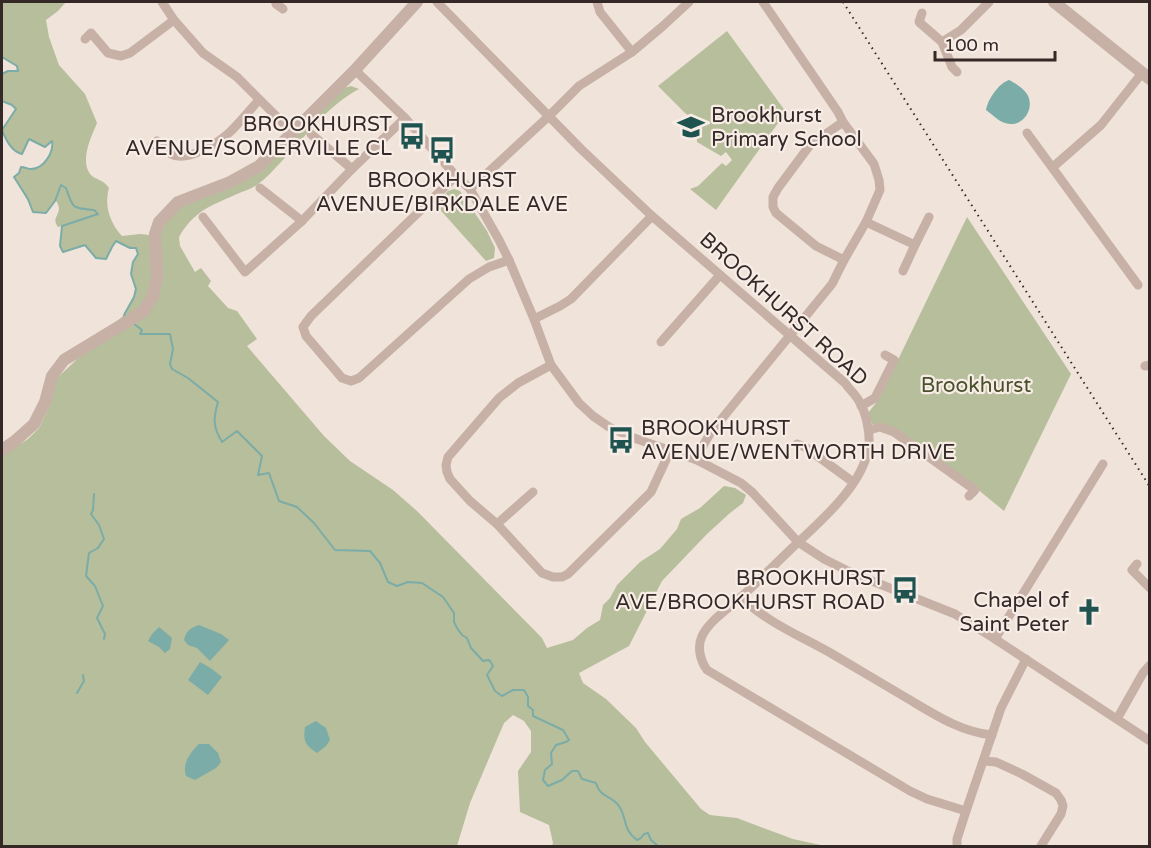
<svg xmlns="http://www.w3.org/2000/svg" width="1151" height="848" viewBox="0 0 1151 848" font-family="'Varela Round',sans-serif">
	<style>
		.green { fill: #b7be9b }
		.water { fill: #7baca7 }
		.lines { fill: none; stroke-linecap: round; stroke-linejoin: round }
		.stream { stroke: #7baca7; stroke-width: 2 }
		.minor { stroke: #c7b1a7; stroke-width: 9 }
		.tertiary { stroke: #c7b1a7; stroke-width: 12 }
		.rail { stroke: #342927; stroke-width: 2; stroke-dasharray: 1.5 4.5; stroke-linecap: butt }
		.labels { text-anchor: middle; stroke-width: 4.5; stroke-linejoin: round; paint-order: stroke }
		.poi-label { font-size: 21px; fill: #342927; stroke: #f8ede6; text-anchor: end }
		.street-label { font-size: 21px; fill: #342927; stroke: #f8ede6 }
		.park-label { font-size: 21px; fill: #49512c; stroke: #f8ede6 }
	</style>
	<rect width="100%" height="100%" fill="#f0e3da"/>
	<g class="green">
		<path d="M2,2H66L58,11L46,20L49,37L59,65L85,94L97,123C91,137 80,160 90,174C96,181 102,178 109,188C104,206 110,223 122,236L140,234L160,236L163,227L178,206L226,187L341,89L351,86L359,89C327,106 306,136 281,162C274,169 267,178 258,184C252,189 244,191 237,194C210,206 194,211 179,237L180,246L195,272L201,268L211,281L208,286L228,308L237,311L257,339L247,346L324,436L350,461L393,490L417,511L542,638L547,648L573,640L587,628L600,620L603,605L610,598L617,585L640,562L660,549L677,529L681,519L700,508L724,486L735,488L746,495L743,503L730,513L707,534L662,581L629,646L579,673L583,683L606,699L636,728L645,742L701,809L710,815L737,818L793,839L825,846H552L553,843L549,825L520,812L518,771L531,752V731L524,721L513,715L504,723L470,803L457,846H2V456L28,439L39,428L49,407L56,379L124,315L134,297L135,289L131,274L133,262L138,254L136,248H130L116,241L112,247L106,259L96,258L85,246L63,252L60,246L62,226L58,227C52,219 58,217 59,209C59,207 58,204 57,202L55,201L46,213L33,212C28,199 20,189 14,177L19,173L21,167C27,168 32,170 37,168C47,164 54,151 52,141L45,147L29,139L22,154C11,151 6,140 2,130L16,109L12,105L2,101V74L8,71L18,70L17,66L2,57Z"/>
		<path d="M727,31L786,112L716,210L690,189L698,186L722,163L726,166L732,160L726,152L721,156L697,142L695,121L684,112L658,86Z"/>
		<path d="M454,189L460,191L487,231L495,248L494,258L486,261L435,204L448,191Z"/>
		<path d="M967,217L1071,374L1004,511L976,488L885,425L872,424L868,413L879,399Z"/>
	</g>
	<g class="water">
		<path d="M1009,80C1015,83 1023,88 1027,94C1036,109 1022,129 1005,123C998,121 992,114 986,110C988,99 999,83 1009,80Z"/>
		<path d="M199,625L221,634L229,640L210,661L197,648L188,645L184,640C186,631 190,628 199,625Z"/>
		<path d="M159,627L172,638L170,649L165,653L159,647L148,641L152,634Z"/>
		<path d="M200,662L212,669L222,677L208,695L188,680Z"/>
		<path d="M316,721L326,728L330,740L326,746L317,753C305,745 303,741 305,727Z"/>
		<path d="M199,744H209L218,753L221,762L216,768L195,780L186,776C182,763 190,753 199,744Z"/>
	</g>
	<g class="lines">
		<g class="stream">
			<path d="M2,57L17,66L18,71H8L2,74"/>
			<path d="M2,101L12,105L16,109L2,130C6,140 11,151 22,154L29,139L45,147L52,141C54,152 44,169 31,169C28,169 25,167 21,167L19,173L14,177L28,199L33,212L46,213L55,201L61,185L66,188C73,209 72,208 94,210L98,214L62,226L60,246L63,252L85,245L96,258L106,259L112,247L116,241L130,248H136L138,254L133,262L131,274L136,289L134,297L124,315L126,317"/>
			<path d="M133,323L142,330L140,334H170L173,349L170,364L172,369L188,378L218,402C213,419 213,427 222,442L237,431L262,456L258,475L269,473L279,501L297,507L314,523L335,550L370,551L380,563L388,582L397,586L408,582L422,583L443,597L454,613V622L457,628L462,635L467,638L471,648L483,661L488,660L490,661L493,666L487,675L495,691L502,696L513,690H524L528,697V706L533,710V716L563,730L569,740L566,742L556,745L551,753L552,764L545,770L543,780L548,786L562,780L572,771H578L582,779L596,783C600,798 611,795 619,806C628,820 622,829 637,840L641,838L644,834L648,833L651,840L658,846"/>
			<path d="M94,494L93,510L91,514L99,525L104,539L98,548L89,553L86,576L95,586L103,606L97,618L105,634L104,639"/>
			<path d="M77,693L84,681L83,675"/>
		</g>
		<g class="minor">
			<path d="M162,2L174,20L203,53L237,77L293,133"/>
			<path d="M277,2L276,4L283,9"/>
			<path d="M437,2L581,149L652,216L845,383C849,389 856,395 859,401C866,412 870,433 869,445C864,486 818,523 790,550C774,565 758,582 741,597C728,609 710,620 702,636C697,647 700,660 707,670L910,791L927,799L966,811"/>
			<path d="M597,2L600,12L632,52"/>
			<path d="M922,13L919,22L942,42L952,67L957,72"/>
			<path d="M85,39L91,33L108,53L121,56L130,53L174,20"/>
			<path d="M942,42L961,30L989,2"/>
			<path d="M355,70L405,118L456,176L470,189L499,240L509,260L534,319L551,365L579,403L593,416L609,427L634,438L697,460L741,483L752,492L798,542L824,559L852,573L955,614L995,639L1150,741"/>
			<path d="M843,122L810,145L778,188L773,197V207L776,213L816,246L844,260"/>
			<path d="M1027,133L1138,285"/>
			<path d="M311,134L352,169"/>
			<path d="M152,145L157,141C161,145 166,151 171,154C187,163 218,143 230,132C240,122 249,111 259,100"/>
			<path d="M1053,167L1101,125L1142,73"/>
			<path d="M456,176L311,316L303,327L306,336L342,378L351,381L359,378L469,279L489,267L509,260"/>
			<path d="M260,188L302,221"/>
			<path d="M470,189L549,116L579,86L632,52L663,26L689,2"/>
			<path d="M203,217L245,272L302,221L352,169L405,118"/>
			<path d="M866,222L915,245L929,217"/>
			<path d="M903,271L915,245"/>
			<path d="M534,319L560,306L571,299L652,216"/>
			<path d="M661,342L720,275"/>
			<path d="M551,365L518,383L499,398L448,457L446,465L447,472L450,479L470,501L497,524L542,573L553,577H562L568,574L651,492L670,451"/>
			<path d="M1145,366L1150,365"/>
			<path d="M861,406L875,398L894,360L885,355"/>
			<path d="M869,430L880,427L894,432L975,490L969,496"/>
			<path d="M797,444L805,447L853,482"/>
			<path d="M697,460L704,444L711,432L832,284L844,260L866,222L880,190L879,180L874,164L843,122L838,112L763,2"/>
			<path d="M497,524L533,492"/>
			<path d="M1137,564L1132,570L1150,588"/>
			<path d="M741,597C767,623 803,637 834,655C858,669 881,683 905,697C932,713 960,732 992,735"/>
			<path d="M995,639L1103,464"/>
			<path d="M1117,719L1143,673L1150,665"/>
			<path d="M984,761L996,762L1022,774L1056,793L1061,800L1063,806L1061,814L1041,846"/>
			<path d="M957,846V839L966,811L1001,708L1026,659"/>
		</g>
		<g class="tertiary">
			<path d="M1054,2L1150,79"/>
			<path d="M2,450L15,441L34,424L45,402L52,376L64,360L143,312L153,296L157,277L155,234L159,222L178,202L230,182L259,166L355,70L417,2"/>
		</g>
		<path class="rail" d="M843,2L1150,487"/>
	</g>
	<defs>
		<symbol id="school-bare" viewBox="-9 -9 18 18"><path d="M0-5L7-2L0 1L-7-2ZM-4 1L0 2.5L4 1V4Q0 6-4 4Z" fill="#1f534f" stroke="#f8ede6" stroke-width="2.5" paint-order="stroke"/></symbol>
		<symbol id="bus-bare" viewBox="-9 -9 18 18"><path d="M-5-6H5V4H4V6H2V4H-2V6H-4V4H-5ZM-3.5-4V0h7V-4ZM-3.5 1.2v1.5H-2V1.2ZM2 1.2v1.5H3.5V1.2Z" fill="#1f534f" stroke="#f8ede6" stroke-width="2.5" paint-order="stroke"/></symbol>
		<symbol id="church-bare" viewBox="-9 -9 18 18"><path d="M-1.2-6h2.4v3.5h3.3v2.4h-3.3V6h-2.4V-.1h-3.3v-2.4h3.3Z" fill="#1f534f" stroke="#f8ede6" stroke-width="2.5" paint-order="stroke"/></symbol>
	</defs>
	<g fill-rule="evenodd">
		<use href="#school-bare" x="672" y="108" width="38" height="38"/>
		<use href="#bus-bare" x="393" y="117" width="38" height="38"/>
		<use href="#bus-bare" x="423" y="131" width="38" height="38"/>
		<use href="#bus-bare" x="602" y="421" width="38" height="38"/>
		<use href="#bus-bare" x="886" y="571" width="38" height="38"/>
		<use href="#church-bare" x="1070" y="593" width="38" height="38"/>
	</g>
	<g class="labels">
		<g class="poi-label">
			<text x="711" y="122" text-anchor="start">Brookhurst<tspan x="711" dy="24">Primary School</tspan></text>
			<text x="392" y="131">BROOKHURST<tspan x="392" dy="24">AVENUE/SOMERVILLE CL</tspan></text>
			<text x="442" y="187" text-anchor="middle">BROOKHURST<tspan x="442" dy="24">AVENUE/BIRKDALE AVE</tspan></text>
			<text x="641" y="435" text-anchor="start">BROOKHURST<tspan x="641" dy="24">AVENUE/WENTWORTH DRIVE</tspan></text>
			<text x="885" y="585">BROOKHURST<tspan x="885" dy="24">AVE/BROOKHURST ROAD</tspan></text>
			<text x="1069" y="607">Chapel of<tspan x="1069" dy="24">Saint Peter</tspan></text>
		</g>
		<g class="street-label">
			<text transform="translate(784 309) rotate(42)" y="7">BROOKHURST ROAD</text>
		</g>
		<g class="park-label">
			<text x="976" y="392">Brookhurst</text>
		</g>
	</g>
	<rect width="1151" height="848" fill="none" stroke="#342927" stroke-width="6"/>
	<path d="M935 51v9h120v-9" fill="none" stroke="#342927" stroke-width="3"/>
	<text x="944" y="51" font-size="18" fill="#342927" stroke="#f8ede6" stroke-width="4.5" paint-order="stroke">100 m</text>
</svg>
